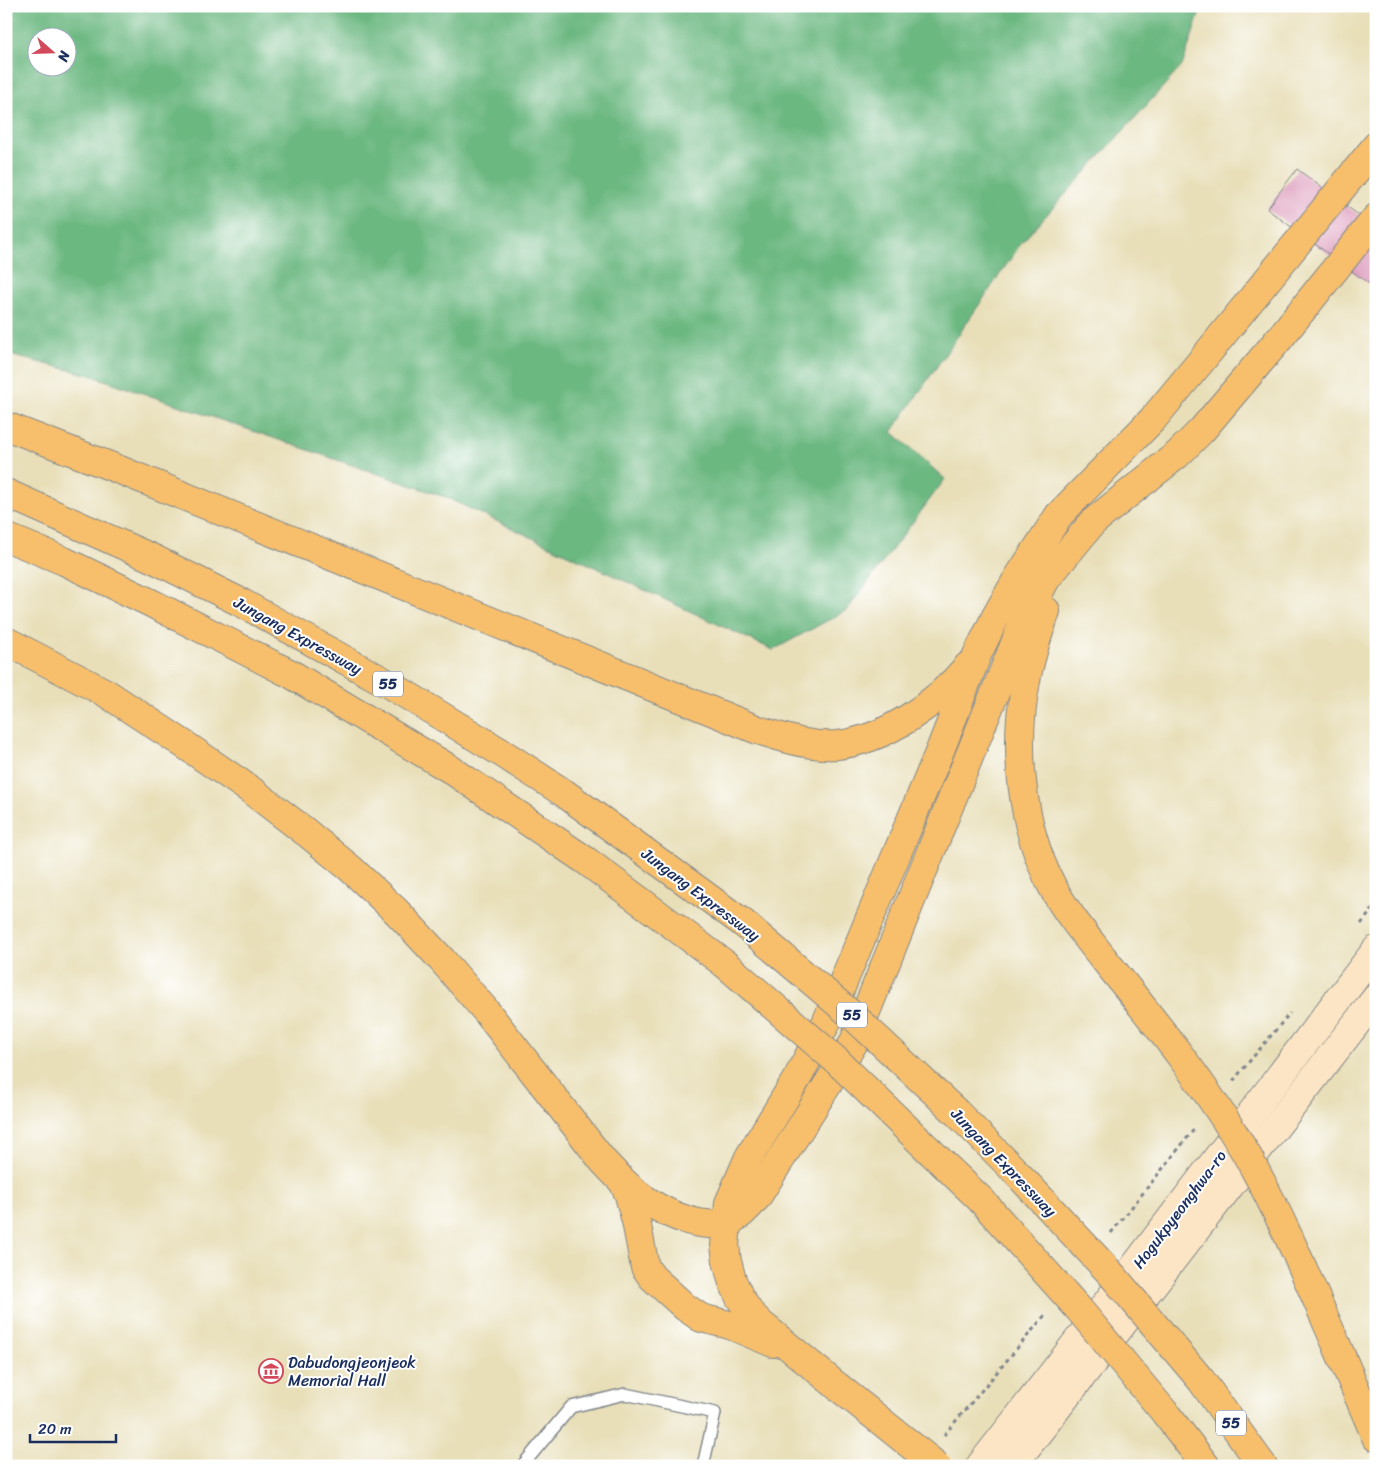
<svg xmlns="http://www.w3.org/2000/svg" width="1382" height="1472" viewBox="0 0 1382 1472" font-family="Sriracha,sans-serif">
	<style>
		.forest { fill: #6cb881; stroke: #447470; fill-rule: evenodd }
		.building { fill: #da94b8 }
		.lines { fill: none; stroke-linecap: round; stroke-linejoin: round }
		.lane-casing { stroke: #82878c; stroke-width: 14 }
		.secondary-casing { stroke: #82878c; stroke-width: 30 }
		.highway-casing { stroke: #82878c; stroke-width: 30 }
		.path { stroke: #82878c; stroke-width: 3; stroke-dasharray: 4 4; stroke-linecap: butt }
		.lane { stroke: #fff; stroke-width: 11 }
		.secondary { stroke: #fce5c4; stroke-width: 28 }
		.highway { stroke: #f7bf6c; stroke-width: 28 }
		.highway-bridge-casing { stroke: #82878c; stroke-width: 30; stroke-linecap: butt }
		.highway-bridge { stroke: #f7bf6c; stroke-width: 28 }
		.labels { text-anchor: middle; stroke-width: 4; stroke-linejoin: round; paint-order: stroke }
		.shield { fill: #fff; stroke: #5f6d8e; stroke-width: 1 }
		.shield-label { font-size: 15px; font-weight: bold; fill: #1b2f5e }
		.street-label { font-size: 16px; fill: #1b2f5e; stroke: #fff }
		.poi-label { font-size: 16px; fill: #1b2f5e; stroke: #fff; text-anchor: start }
	</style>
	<rect width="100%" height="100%" fill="#fff"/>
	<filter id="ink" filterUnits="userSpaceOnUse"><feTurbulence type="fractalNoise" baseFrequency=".02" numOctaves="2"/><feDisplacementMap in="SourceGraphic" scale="10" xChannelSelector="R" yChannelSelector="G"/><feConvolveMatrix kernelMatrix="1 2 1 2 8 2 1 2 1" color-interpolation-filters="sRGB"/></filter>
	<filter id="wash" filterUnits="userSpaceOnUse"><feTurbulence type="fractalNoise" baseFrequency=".0096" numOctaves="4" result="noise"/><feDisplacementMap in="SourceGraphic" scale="20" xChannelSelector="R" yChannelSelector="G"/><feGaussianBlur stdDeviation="1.12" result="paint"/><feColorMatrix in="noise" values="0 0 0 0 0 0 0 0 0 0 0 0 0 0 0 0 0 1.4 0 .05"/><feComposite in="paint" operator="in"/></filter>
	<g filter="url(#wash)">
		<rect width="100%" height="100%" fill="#e8dfb9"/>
		<path class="forest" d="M6,6H1202L1182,66L1022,242L892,432L945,479L847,610L773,650L445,497L90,375L6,354ZM38,38H68V68H38Z"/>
		<g id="blocks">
			<path class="building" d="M1297,169L1376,228V279L1371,285L1267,209Z"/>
		</g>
	</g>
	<g filter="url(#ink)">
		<use href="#blocks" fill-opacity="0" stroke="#82878c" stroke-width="1"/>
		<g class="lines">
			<defs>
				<path id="lane" d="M522,1466L571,1407L625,1394L715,1413L703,1466"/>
				<g id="secondary">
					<path d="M980,1466L1063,1360L1376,950"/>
					<path d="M1012,1466L1376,998"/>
				</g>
				<g id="highway">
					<path d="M6,426L115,468L758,730C784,738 809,747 837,745C886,740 937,703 968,666"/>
					<path d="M6,493L154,559L242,603L392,686L502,753L564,793L743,923"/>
					<path d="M6,537L64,561L151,603L291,674L450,769L585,860L725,964"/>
					<path d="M1046,611C1038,634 1030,658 1026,681C1013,748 1021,826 1052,886C1066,912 1085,935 1103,958"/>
					<path d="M6,641L106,693L185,745L252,791L307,833L351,869L397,912L442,960L486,1011L603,1161C616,1175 630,1190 646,1200C668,1215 709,1234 735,1218C744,1213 751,1204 757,1197L853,1044L1026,616L1046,579L1093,522L1178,454L1202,430L1279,339L1376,218"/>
					<path d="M957,1113L1014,1170"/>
					<path d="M932,1153L981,1200"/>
					<path d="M623,1182L629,1195L636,1221L645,1267L652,1277L685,1307L701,1318L730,1325L773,1343"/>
					<path d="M1337,1346L1376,1437"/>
					<path d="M1201,1380L1263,1466"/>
					<path d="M837,1386L761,1324L750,1313L740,1298L732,1280L727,1261L725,1245L729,1203L749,1157L799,1075L826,1023L941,748L977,655L995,618L1016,581L1059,515L1153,419L1202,360L1376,146"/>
					<path d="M1166,1414L1206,1466"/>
				</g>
			</defs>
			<use href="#lane" class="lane-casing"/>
			<use href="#secondary" class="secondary-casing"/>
			<use href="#highway" class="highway-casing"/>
			<g class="path">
				<path d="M1361,924L1376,905"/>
				<path d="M1233,1081L1290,1013"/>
				<path d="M1111,1233L1196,1127"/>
				<path d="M944,1435L1046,1314"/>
			</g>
			<use href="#lane" class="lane"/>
			<use href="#secondary" class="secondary"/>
			<use href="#highway" class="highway"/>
			<defs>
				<g id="highway-bridge">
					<path d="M743,923L853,1016L957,1113"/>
					<path d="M1103,958C1155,1022 1207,1086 1248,1157C1282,1218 1309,1282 1337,1346"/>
					<path d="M725,964L838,1062L932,1153"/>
					<path d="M1014,1170L1113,1276L1201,1380"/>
					<path d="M981,1200L1077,1307L1166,1414"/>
					<path d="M837,1386L937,1466"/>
				</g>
			</defs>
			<use href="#highway-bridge" class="highway-bridge-casing"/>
			<use href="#highway-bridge" class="highway-bridge"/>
		</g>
	</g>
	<defs>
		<symbol id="museum-ring" viewBox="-11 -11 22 22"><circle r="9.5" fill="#fff" stroke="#d1495b" stroke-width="1.5"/><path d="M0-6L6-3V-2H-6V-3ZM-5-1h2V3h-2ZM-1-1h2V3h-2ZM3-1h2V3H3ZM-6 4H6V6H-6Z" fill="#d1495b"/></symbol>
	</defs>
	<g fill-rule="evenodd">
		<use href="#museum-ring" x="257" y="1357" width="28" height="28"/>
	</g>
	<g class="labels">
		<g class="shield">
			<rect x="373" y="671.5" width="30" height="25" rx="4"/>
			<rect x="837" y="1002.5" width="30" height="25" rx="4"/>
			<rect x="1216" y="1410.5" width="30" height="25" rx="4"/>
		</g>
		<g class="shield-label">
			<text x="388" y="689">55</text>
			<text x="852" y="1020">55</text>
			<text x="1231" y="1428">55</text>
		</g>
		<g class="street-label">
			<text transform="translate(298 635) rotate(29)" y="6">Jungang Expressway</text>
			<text transform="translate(701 894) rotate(37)" y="6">Jungang Expressway</text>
			<text transform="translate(1004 1162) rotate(46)" y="6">Jungang Expressway</text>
			<text transform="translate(1179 1209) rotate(-53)" y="6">Hogukpyeonghwa-ro</text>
		</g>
		<g class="poi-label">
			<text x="288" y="1368">Dabudongjeonjeok<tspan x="288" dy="18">Memorial Hall</tspan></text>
		</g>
	</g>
	<rect width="1382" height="1472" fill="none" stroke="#fff" stroke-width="25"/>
	<g transform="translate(52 52) rotate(110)"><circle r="24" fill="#ffffff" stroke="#a4acbf"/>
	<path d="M0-4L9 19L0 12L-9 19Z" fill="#d1495b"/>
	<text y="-8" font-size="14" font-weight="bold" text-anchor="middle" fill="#1b2f5e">N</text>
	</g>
	<path d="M30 1434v8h86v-8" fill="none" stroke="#1b2f5e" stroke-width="2.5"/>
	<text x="38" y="1434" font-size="15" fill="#1b2f5e" stroke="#ffffff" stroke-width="4" paint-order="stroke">20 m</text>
</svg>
